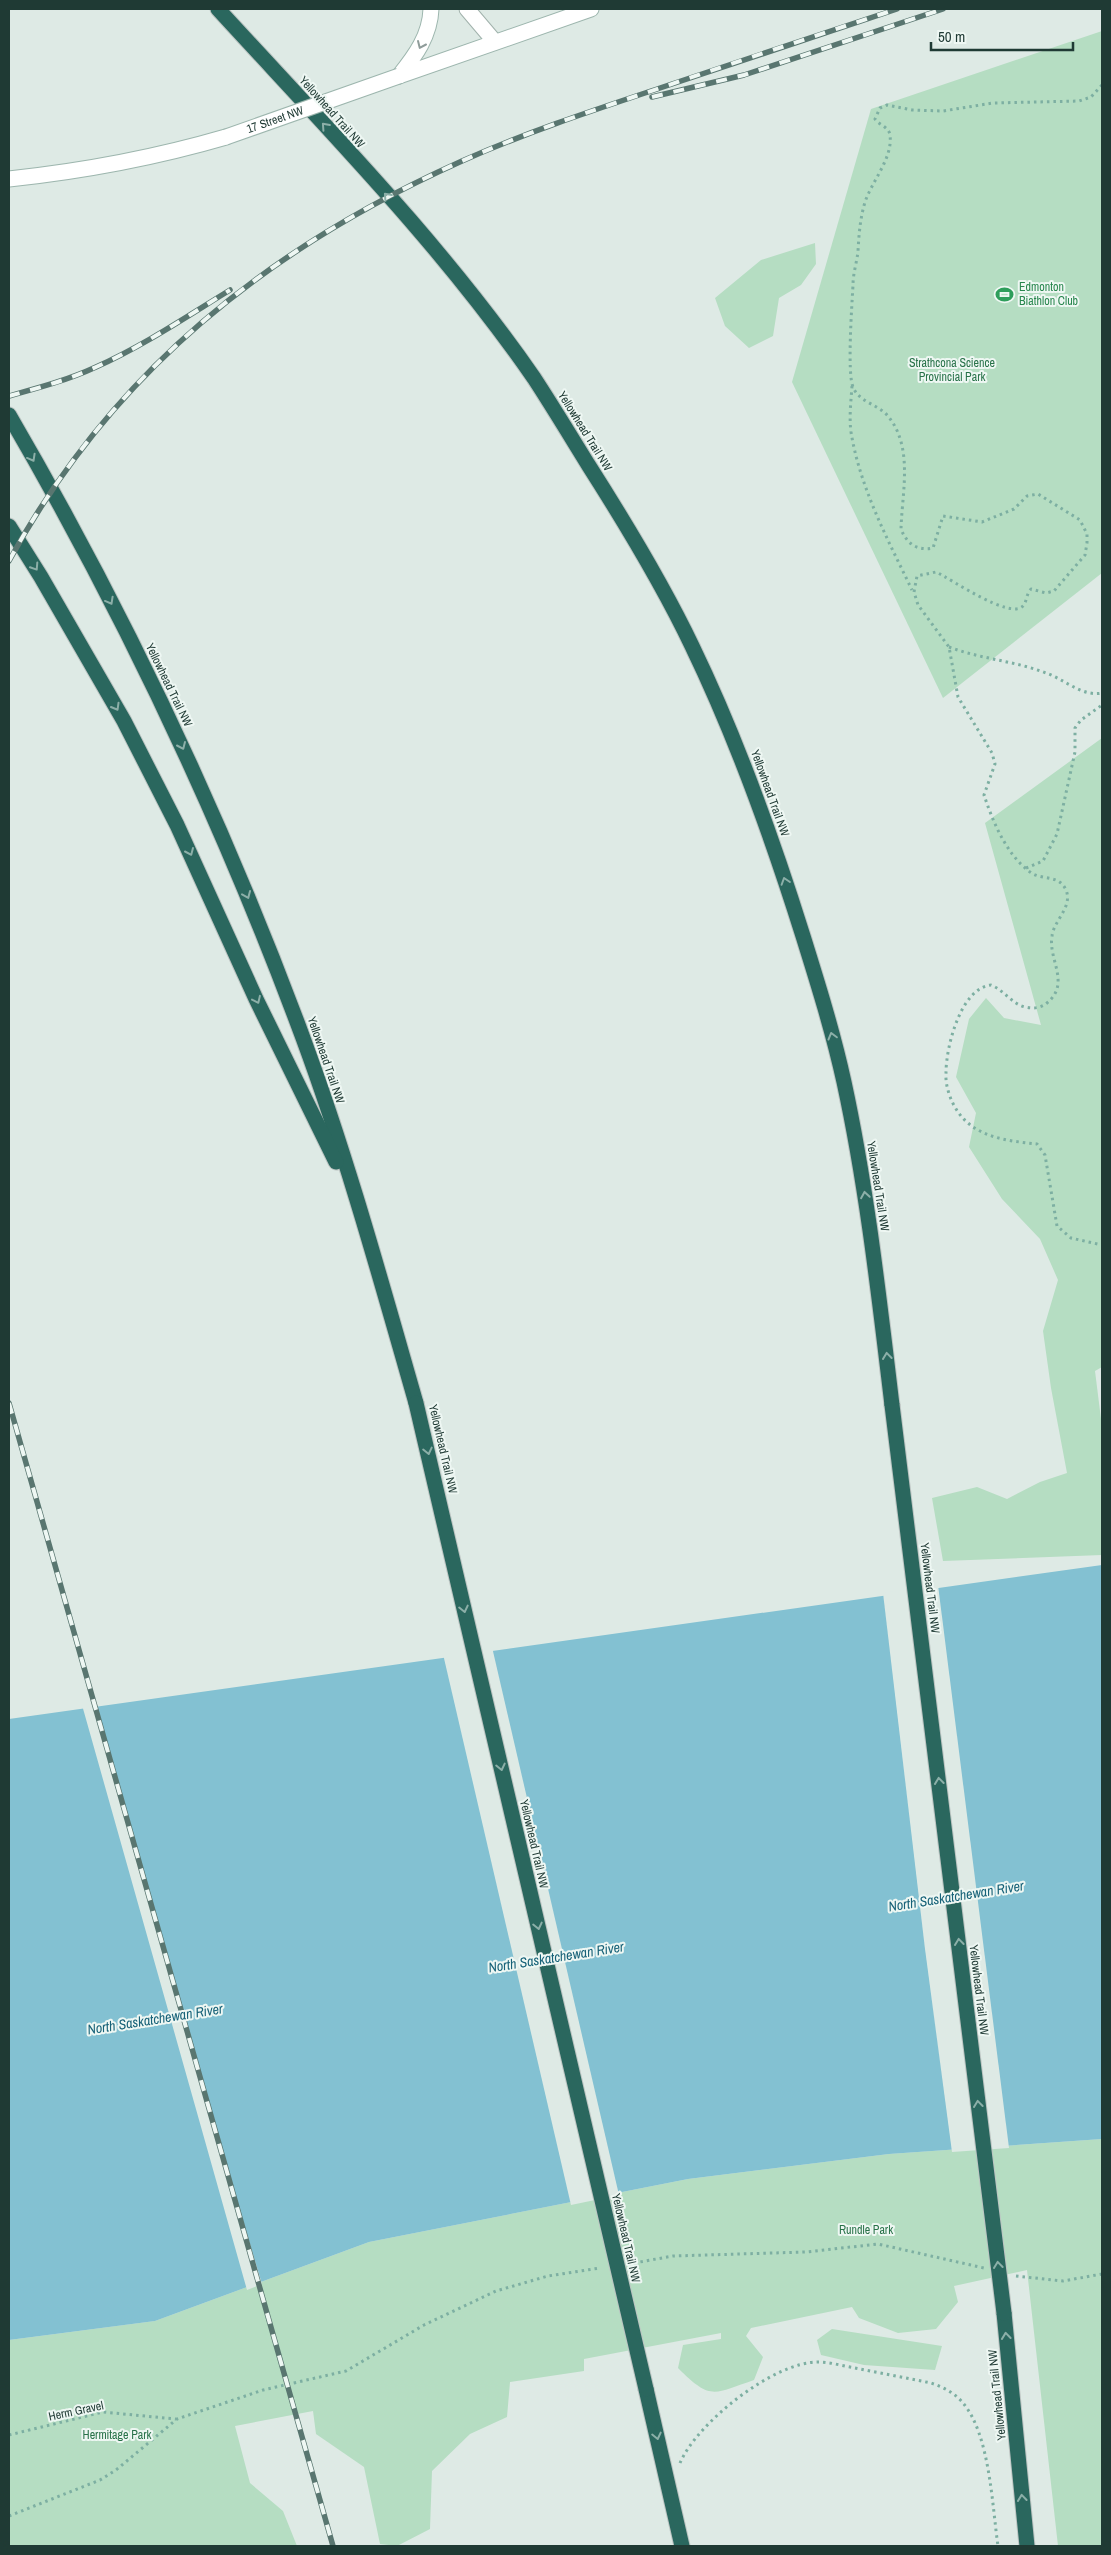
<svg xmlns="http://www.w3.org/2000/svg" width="1111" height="2555" viewBox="0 0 1111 2555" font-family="'Archivo Narrow',sans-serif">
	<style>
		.green { fill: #b5ddc2 }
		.water { fill: #83c1d2 }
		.pier { fill: #deeae5 }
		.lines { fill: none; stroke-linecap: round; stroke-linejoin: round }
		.tertiary-casing { stroke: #a1b2ac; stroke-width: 17 }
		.secondary-casing { stroke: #9db6ae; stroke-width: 17 }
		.motorway-casing { stroke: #bcc4c2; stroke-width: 17 }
		.path { stroke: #7dafa2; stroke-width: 3; stroke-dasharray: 2.5 4; stroke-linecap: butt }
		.tertiary { stroke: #fff; stroke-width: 15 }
		.secondary { stroke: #fff; stroke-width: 15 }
		.motorway { stroke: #2a675e; stroke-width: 15 }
		.rail-casing { stroke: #597670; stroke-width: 5.5 }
		.rail { stroke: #eef7f3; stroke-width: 4; stroke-dasharray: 11; stroke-linecap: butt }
		.secondary-bridge-casing { stroke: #9db6ae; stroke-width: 17; stroke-linecap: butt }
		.motorway-bridge-casing { stroke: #bcc4c2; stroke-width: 17; stroke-linecap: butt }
		.secondary-bridge { stroke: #fff; stroke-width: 15 }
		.motorway-bridge { stroke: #2a675e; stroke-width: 15 }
		.oneway { stroke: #8f9c9a }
		.oneway2 { stroke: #8cafa8 }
		.labels { text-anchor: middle; stroke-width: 4; stroke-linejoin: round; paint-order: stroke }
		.street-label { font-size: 12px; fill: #1f3a34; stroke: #eef7f3 }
		.leisure-label { font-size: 12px; fill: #27864d; stroke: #eef7f3; text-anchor: start }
		.park-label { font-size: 12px; fill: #287249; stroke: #eef7f3 }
		.water-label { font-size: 14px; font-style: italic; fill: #176278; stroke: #eef7f3 }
	</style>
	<rect width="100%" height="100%" fill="#deeae5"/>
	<g class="green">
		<path d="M1102,31V573L943,698L792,382L871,109Z"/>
		<path d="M815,243L816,264L801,285L779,298L773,336L749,348L725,326L715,298L761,260Z"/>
		<path d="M1102,738V1367L1095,1371L1102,1427V1555L943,1561L932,1498L977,1487L1007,1499L1040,1482L1067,1473L1051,1388L1043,1331L1058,1280L1040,1239L1002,1199L969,1147L976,1113L956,1077L969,1019L986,998L1004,1018L1041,1025L985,823Z"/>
		<path d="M1102,2139V2546H1058L1027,2270L954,2286L958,2302L936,2329L898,2333L859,2318L852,2307L751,2328L746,2336L763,2357L754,2380C713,2394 711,2401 678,2368L683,2345L721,2339V2333L584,2359V2371L510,2382L507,2417L470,2434L432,2471L430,2529L397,2546L380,2544L364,2467L316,2434L313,2411L235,2426L250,2483L283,2511L297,2546H9V2340L155,2321L369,2242L688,2179L889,2154Z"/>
		<path d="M832,2329L942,2346L935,2370L864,2365L821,2355L817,2340Z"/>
	</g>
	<path class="water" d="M1102,1565V2139L889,2154L688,2179L369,2242L155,2321L9,2340V1719Z"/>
	<g class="pier">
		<path d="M938,1585L1009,2148L952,2152L925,1949L883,1593Z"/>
		<path d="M492,1647L619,2195L571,2205L443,1654Z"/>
		<path d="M96,1703L161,1946L262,2284L247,2290L82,1705Z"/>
	</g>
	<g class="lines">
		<defs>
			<path id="tertiary" d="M467,9L495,42"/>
			<g id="secondary">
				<path d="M399,76L591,9"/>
				<path d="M399,76C415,56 430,36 431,9"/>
				<path d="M9,179C84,171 154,158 226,137"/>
			</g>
			<g id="motorway">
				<path d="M218,9C327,128 442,245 534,378C553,407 571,437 589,466C626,524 662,583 692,646C737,739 772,837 803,936C818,984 833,1032 844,1082C867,1188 879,1297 892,1405"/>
				<path d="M9,415C125,614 223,822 303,1038C347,1157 381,1281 416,1403"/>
				<path d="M9,526L41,577L124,721L177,825L256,999L336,1162"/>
				<path d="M1004,2313L1027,2546"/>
				<path d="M646,2389L682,2546"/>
			</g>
		</defs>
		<use href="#tertiary" class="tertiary-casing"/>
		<use href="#secondary" class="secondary-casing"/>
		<use href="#motorway" class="motorway-casing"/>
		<g class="path">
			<path d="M1102,85L1091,97L1079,101L993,103L943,111L912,110L887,105L880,108L875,119C879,125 889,127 890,135C893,158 872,181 865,202C860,219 859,234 858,251C857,262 853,273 853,285C852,304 847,373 853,387C859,402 877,404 887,415C914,446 902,492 901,529C907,544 917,551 933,548L943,516L982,522L1014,509L1027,496L1038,494L1080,520L1087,534V543L1085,555L1054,591L1046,593L1031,589C1026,594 1027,602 1023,606C1010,620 951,579 936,572L917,576L914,592L918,605L949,647L958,697L992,753L995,764L984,795C993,822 1006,854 1030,872C1042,881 1059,874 1066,890C1073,907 1054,920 1052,936C1048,960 1071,983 1047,1003C1041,1008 1033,1009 1025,1007C1012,1004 1005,991 991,985C961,988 946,1046 946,1073C945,1086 951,1102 958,1112C976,1138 1009,1141 1037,1144L1045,1155L1057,1226L1071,1238L1102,1245"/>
			<path d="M852,386C851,401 849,417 851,432C860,488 888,540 912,590"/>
			<path d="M949,647C981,659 1015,661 1046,673C1064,679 1082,697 1102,693"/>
			<path d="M1026,868L1043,861L1057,834L1075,752V728L1081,720L1102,705"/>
			<path d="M634,2263L673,2256L806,2252L878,2244L984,2268"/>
			<path d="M1016,2276L1063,2281L1102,2274"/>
			<path d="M9,2435L103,2412L176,2419"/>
			<path d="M680,2463C697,2423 773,2362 818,2362C830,2362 843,2366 855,2368C880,2373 906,2378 931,2383C943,2387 955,2393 963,2403C990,2435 992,2505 998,2546"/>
			<path d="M9,2516L100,2480L116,2470L177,2419L263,2390L346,2371L424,2325L496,2291L548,2276L600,2268"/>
		</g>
		<use href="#tertiary" class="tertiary"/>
		<use href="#secondary" class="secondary"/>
		<use href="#motorway" class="motorway"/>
		<defs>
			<g id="rail">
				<path d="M652,97L744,75L943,9"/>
				<path d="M9,396C38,388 68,380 96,367C143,346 186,317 230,290"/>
				<path d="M9,561C112,372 268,248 462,161C527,132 594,110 660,88C739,61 818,35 897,9"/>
				<path d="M9,1403L333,2546"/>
			</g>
		</defs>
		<use href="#rail" class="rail-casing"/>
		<use href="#rail" class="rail"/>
		<defs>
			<g id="secondary-bridge">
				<path id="s1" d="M226,137L399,76"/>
			</g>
			<g id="motorway-bridge">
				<path d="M416,1403L646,2389"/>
				<path d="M892,1405L1004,2313"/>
			</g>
		</defs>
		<use href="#secondary-bridge" class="secondary-bridge-casing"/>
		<use href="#motorway-bridge" class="motorway-bridge-casing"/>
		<use href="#secondary-bridge" class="secondary-bridge"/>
		<use href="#motorway-bridge" class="motorway-bridge"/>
	</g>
	<defs><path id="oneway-chevron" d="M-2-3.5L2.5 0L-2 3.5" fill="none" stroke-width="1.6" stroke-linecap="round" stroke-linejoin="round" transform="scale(1.25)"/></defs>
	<use class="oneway" href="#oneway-chevron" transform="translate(421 45) rotate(114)"/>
	<g class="oneway2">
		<use href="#oneway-chevron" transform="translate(325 126) rotate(-132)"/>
		<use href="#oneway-chevron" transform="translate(387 196) rotate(-132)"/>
		<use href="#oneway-chevron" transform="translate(32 458) rotate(61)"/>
		<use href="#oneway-chevron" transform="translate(35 567) rotate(57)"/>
		<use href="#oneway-chevron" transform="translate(110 601) rotate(61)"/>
		<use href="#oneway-chevron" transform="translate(116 707) rotate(60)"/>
		<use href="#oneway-chevron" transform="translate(182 746) rotate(66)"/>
		<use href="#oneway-chevron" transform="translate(190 852) rotate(66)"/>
		<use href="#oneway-chevron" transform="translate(785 881) rotate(-108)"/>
		<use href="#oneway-chevron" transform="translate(247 895) rotate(67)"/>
		<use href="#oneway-chevron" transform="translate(257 1000) rotate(65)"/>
		<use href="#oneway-chevron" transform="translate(832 1036) rotate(-105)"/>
		<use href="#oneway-chevron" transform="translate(865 1195) rotate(-99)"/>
		<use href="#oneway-chevron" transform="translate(887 1356) rotate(-97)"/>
		<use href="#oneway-chevron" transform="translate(428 1451) rotate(77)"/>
		<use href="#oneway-chevron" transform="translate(464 1609) rotate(77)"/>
		<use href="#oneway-chevron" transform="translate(501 1767) rotate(77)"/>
		<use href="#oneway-chevron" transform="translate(939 1781) rotate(-97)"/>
		<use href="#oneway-chevron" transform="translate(538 1926) rotate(77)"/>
		<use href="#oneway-chevron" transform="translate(959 1942) rotate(-97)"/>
		<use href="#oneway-chevron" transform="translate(978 2104) rotate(-97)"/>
		<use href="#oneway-chevron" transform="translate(998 2265) rotate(-97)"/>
		<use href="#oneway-chevron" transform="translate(1006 2336) rotate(-96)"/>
		<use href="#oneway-chevron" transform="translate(657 2436) rotate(77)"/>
		<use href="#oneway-chevron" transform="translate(1022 2498) rotate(-96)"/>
	</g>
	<defs>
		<symbol id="stadium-bare" viewBox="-9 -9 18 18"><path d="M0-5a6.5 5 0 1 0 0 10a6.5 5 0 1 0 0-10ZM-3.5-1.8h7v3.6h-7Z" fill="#2e9e5b" stroke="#eef7f3" stroke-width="2.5" paint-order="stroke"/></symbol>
	</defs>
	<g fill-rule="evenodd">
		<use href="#stadium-bare" x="992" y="282" width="25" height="25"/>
	</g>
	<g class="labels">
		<g class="street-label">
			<text transform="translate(332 112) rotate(48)" y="4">Yellowhead Trail NW</text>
			<text dy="4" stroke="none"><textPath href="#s1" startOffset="52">17 Street NW</textPath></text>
			<text transform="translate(585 431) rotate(58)" y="4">Yellowhead Trail NW</text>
			<text transform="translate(169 685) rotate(64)" y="4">Yellowhead Trail NW</text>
			<text transform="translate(770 793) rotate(70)" y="4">Yellowhead Trail NW</text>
			<text transform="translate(326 1060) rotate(71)" y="4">Yellowhead Trail NW</text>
			<text transform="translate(878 1186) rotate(81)" y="4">Yellowhead Trail NW</text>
			<text transform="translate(443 1449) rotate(77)" y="4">Yellowhead Trail NW</text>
			<text transform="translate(930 1588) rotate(83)" y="4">Yellowhead Trail NW</text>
			<text transform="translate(534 1844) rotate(77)" y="4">Yellowhead Trail NW</text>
			<text transform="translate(979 1990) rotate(83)" y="4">Yellowhead Trail NW</text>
			<text transform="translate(626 2238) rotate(77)" y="4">Yellowhead Trail NW</text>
			<text transform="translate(997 2395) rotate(-96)" y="4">Yellowhead Trail NW</text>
			<text transform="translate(76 2411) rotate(-12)" y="4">Herm Gravel</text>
		</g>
		<g class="leisure-label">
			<text x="1019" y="291">Edmonton<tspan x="1019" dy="14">Biathlon Club</tspan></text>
		</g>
		<g class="park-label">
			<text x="952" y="367">Strathcona Science<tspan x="952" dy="14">Provincial Park</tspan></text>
			<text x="866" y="2234">Rundle Park</text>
			<text x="117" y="2439">Hermitage Park</text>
		</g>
		<g class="water-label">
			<text transform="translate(956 1896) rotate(-9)" y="5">North Saskatchewan River</text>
			<text transform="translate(556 1957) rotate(-9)" y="5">North Saskatchewan River</text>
			<text transform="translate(155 2019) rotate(-9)" y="5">North Saskatchewan River</text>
		</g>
	</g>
	<rect width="1111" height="2555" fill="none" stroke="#1f3a34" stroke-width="20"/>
	<path d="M931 42v8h142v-8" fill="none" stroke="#1f3a34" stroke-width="2.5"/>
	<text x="938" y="42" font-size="15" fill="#1f3a34" stroke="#eef7f3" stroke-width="4" paint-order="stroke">50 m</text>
</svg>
